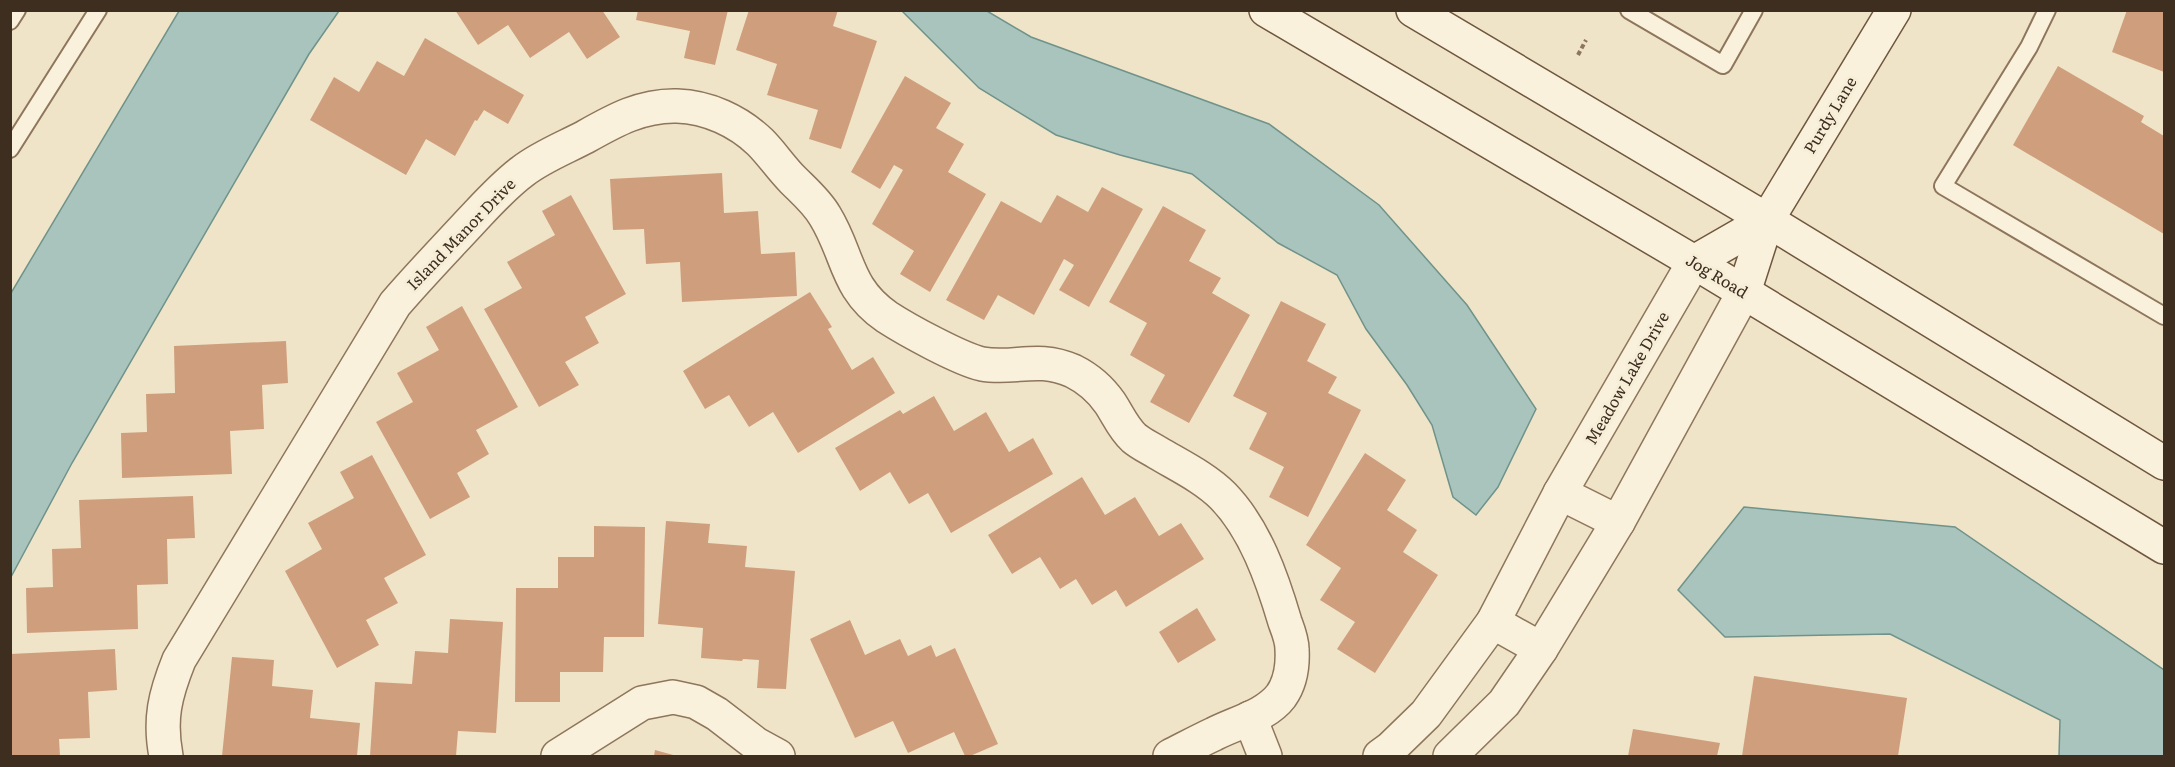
<svg xmlns="http://www.w3.org/2000/svg" width="2175" height="767" viewBox="0 0 2175 767" font-family="Literata,serif">
	<style>
		.water { fill: #a9c4bc; stroke: #6f938a; stroke-width: 1.5 }
		.building { fill: #cf9f7d }
		.lines { fill: none; stroke-linecap: round; stroke-linejoin: round }
		.lane-casing { stroke: #8d765c; stroke-width: 20 }
		.street-casing { stroke: #8d765c; stroke-width: 36 }
		.secondary-casing { stroke: #6f573f; stroke-width: 36 }
		.path { stroke: #8d765c; stroke-width: 4; stroke-dasharray: 4.5 3; stroke-linecap: butt }
		.lane { stroke: #faf1dc; stroke-width: 16 }
		.street { stroke: #faf1dc; stroke-width: 33 }
		.secondary { stroke: #faf1dc; stroke-width: 33 }
		.labels { text-anchor: middle; stroke-width: 6; stroke-linejoin: round; paint-order: stroke }
		.street-label { font-size: 16px; fill: #3d2e20; stroke: #f7eed8 }
	</style>
	<rect width="100%" height="100%" fill="#f0e4c8"/>
	<g class="water">
		<path d="M179,11H339L309,54L72,463L11,577V293Z"/>
		<path d="M902,11H987L1031,37L1269,124L1379,205L1467,305L1536,409L1498,487L1476,515L1453,497L1432,425L1407,385L1366,329L1337,275L1278,243L1192,174L1120,155L1056,135L979,88Z"/>
		<path d="M1744,507L1955,527L2164,670V756H2059L2060,720L1890,634L1725,637L1678,590Z"/>
	</g>
	<g class="building">
		<path d="M455,10H602L620,37L587,59L569,32L530,58L508,25L478,45Z"/>
		<path d="M638,10H728L715,65L684,58L690,31L636,20Z"/>
		<path d="M749,10H838L833,26L877,41L841,149L809,139L818,110L767,95L777,64L736,50Z"/>
		<path d="M2127,10H2164V72L2112,52Z"/>
		<path d="M425,38L524,95L508,124L484,110L477,121L475,120L455,156L426,139L406,175L310,120L334,77L359,92L377,61L404,76Z"/>
		<path d="M2058,66L2144,116L2141,122L2164,136V234L2013,145Z"/>
		<path d="M905,76L951,103L936,128L964,144L948,172L986,194L930,292L900,274L914,251L872,224L903,170L894,165L880,189L851,172Z"/>
		<path d="M722,173L724,213L758,211L761,254L795,252L797,296L682,302L680,262L646,264L644,229L613,230L610,179Z"/>
		<path d="M1102,187L1143,209L1089,307L1059,290L1074,265L1064,259L1034,315L998,295L984,320L946,300L1001,201L1041,223L1057,195L1088,212Z"/>
		<path d="M571,195L626,294L585,317L599,343L565,362L579,385L539,407L484,309L522,288L507,262L555,235L542,211Z"/>
		<path d="M1163,206L1206,230L1189,261L1221,278L1212,293L1250,315L1189,423L1150,402L1165,375L1130,355L1147,323L1109,302Z"/>
		<path d="M810,292L832,327L828,329L852,370L873,357L895,393L798,453L773,412L749,427L729,395L705,409L683,371Z"/>
		<path d="M1281,301L1326,324L1307,361L1337,377L1328,393L1361,410L1308,517L1269,497L1284,467L1249,449L1267,413L1233,396Z"/>
		<path d="M462,306L518,407L476,430L489,454L457,473L470,497L430,519L376,422L413,402L397,373L439,350L426,327Z"/>
		<path d="M286,341L288,383L262,385L264,429L230,431L232,474L122,478L121,433L147,432L146,394L175,393L174,346Z"/>
		<path d="M934,396L954,431L986,412L1009,452L1033,438L1053,474L951,533L928,493L909,504L890,472L860,491L835,448L900,410L903,414Z"/>
		<path d="M1365,453L1406,480L1387,510L1417,530L1403,552L1438,575L1375,673L1337,649L1355,622L1320,600L1341,568L1306,545Z"/>
		<path d="M372,455L426,555L384,578L398,603L366,620L379,645L337,668L285,571L322,549L308,523L354,498L340,472Z"/>
		<path d="M1082,477L1105,515L1135,497L1159,536L1181,523L1204,559L1126,607L1116,590L1092,605L1076,579L1060,589L1040,557L1012,574L988,535Z"/>
		<path d="M193,496L195,538L167,539L168,584L137,585L138,629L27,633L26,588L53,587L52,549L81,548L79,500Z"/>
		<path d="M666,521L710,524L708,543L747,546L745,567L795,571L786,689L757,688L759,660L743,659L742,661L701,658L703,628L658,624Z"/>
		<path d="M594,526L645,527L644,637H604L603,672H560V702H515L516,588H558V557H594Z"/>
		<path d="M1197,608L1216,640L1178,663L1159,632Z"/>
		<path d="M450,619L503,622L496,733L458,731L456,756H370L375,682L412,684L415,651L448,653Z"/>
		<path d="M850,620L865,655L900,639L908,656L931,645L936,657L955,648L998,744L970,756H965L954,732L908,753L893,721L855,738L810,639Z"/>
		<path d="M115,649L117,690L88,692L90,738L59,739L60,756H10V654Z"/>
		<path d="M232,657L274,660L272,686L313,690L310,718L360,723L357,756H222Z"/>
		<path d="M1754,676L1907,698L1898,756H1742Z"/>
		<path d="M1633,729L1720,743L1717,756H1628Z"/>
		<path d="M655,750L677,756H654Z"/>
	</g>
	<g class="lines">
		<defs>
			<g id="lane">
				<path d="M1629,10L1723,65L1754,10"/>
				<path d="M2047,10L2029,47L1943,186L2164,316"/>
				<path d="M10,21L17,10"/>
				<path d="M10,149L98,10"/>
			</g>
			<g id="street">
				<path d="M1560,493L1618,522"/>
				<path d="M1493,622L1541,649"/>
				<path d="M1250,718L1265,756"/>
				<path d="M166,756C159,719 165,695 179,660L395,304C420,275 446,248 472,220C488,203 504,185 523,171C541,157 564,148 585,137C615,120 642,105 677,106C708,107 738,121 760,142C772,154 781,168 793,180C804,191 817,202 825,216C849,255 845,288 887,317C907,330 960,359 982,364C1015,370 1037,355 1073,371C1087,378 1101,390 1110,403C1118,415 1123,428 1134,438C1141,444 1150,448 1158,453C1180,466 1205,478 1223,496C1255,529 1272,578 1285,622C1288,630 1292,640 1292,649C1293,666 1291,682 1281,696C1266,716 1235,723 1214,734C1199,741 1184,749 1170,756"/>
				<path d="M558,756L642,703L673,697L696,702L717,714L756,744L778,756"/>
				<path d="M1380,756L1391,748L1426,714L1493,622L1560,493L1694,262"/>
				<path d="M1450,756L1504,703L1541,649L1618,522L1744,292"/>
			</g>
			<g id="secondary">
				<path d="M1266,10L1694,262L2164,547"/>
				<path d="M1413,10L1767,220L2164,463"/>
				<path d="M1694,262L1767,220"/>
				<path d="M1744,292L1767,220L1894,10"/>
			</g>
		</defs>
		<use href="#lane" class="lane-casing"/>
		<use href="#street" class="street-casing"/>
		<use href="#secondary" class="secondary-casing"/>
		<path class="path" d="M1578,55L1586,40"/>
		<use href="#lane" class="lane"/>
		<use href="#street" class="street"/>
		<use href="#secondary" class="secondary"/>
	</g>
	<g class="labels">
		<g class="street-label">
			<text transform="translate(1830 115) rotate(-59)" y="6">Purdy Lane</text>
			<text transform="translate(461 234) rotate(-46)" y="6">Island Manor Drive</text>
			<text transform="translate(1717 276) rotate(31)" y="6">Jog Road</text>
			<text transform="translate(1627 378) rotate(-60)" y="6">Meadow Lake Drive</text>
		</g>
	</g>
	<rect width="2175" height="767" fill="none" stroke="#3d2e20" stroke-width="24"/>
</svg>
